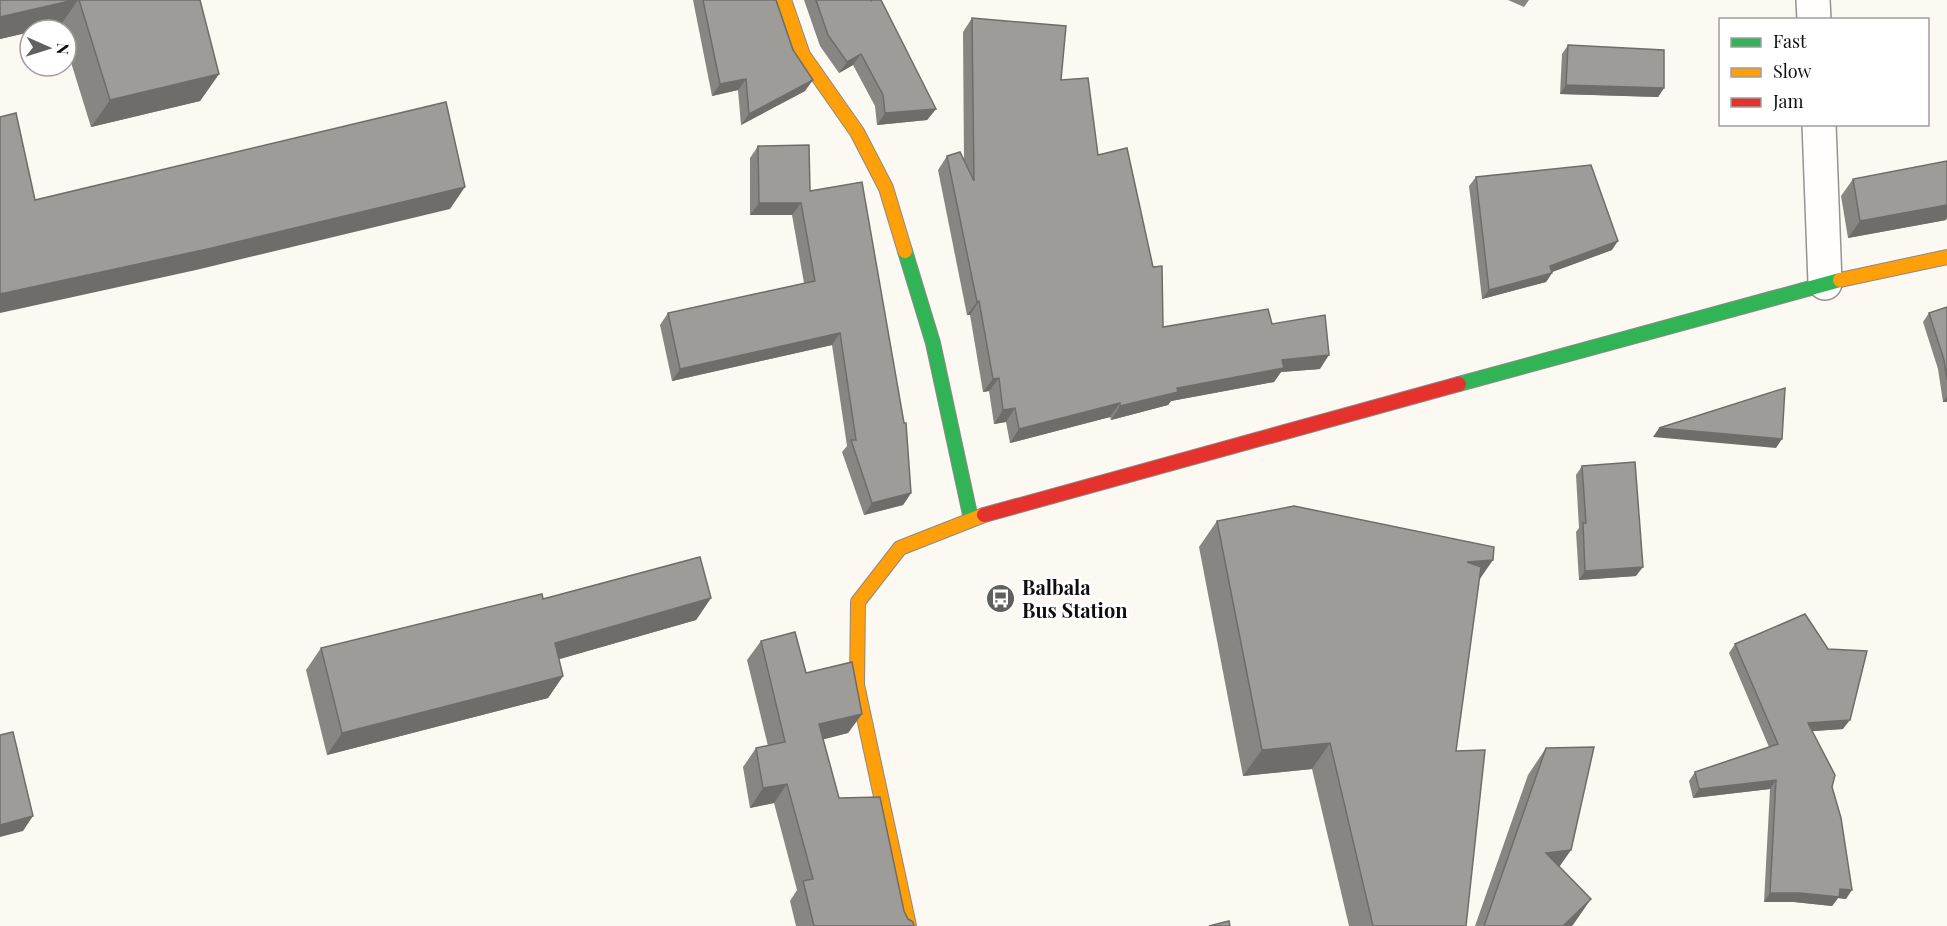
<svg xmlns="http://www.w3.org/2000/svg" width="1947" height="926" viewBox="0 0 1947 926" font-family="'Playfair Display',serif">
	<style>
		.lines { fill: none; stroke-linecap: round; stroke-linejoin: round }
		.street-casing { stroke: #959491; stroke-width: 36 }
		.fast-casing { stroke: #8c8a87; stroke-width: 16 }
		.slow-casing { stroke: #8c8a87; stroke-width: 16 }
		.jam-casing { stroke: #8c8a87; stroke-width: 16 }
		.street { stroke: #fffefd; stroke-width: 33 }
		.fast { stroke: #30b455; stroke-width: 14 }
		.slow { stroke: #ff9f0a; stroke-width: 14 }
		.jam { stroke: #e5322d; stroke-width: 14 }
		.wall { fill: #888683 }
		.shaded-wall { fill: #6f6d6a }
		.building { fill: #9e9c98; stroke: #6f6d6a; stroke-width: 1.5 }
		.labels { text-anchor: middle; stroke-width: 6; stroke-linejoin: round; paint-order: stroke }
		.poi-label { font-size: 20px; font-weight: bold; fill: #0e0e0e; stroke: #fff; text-anchor: start }
	</style>
	<rect width="100%" height="100%" fill="#fcf9f2"/>
	<g class="lines">
		<defs>
			<g id="street">
				<path d="M1813,0L1814,20"/>
				<path d="M1819,124L1825,283"/>
			</g>
			<g id="fast">
				<path d="M905,251L933,343L971,519"/>
				<path d="M1459,384L1840,280"/>
			</g>
			<g id="slow">
				<path d="M784,0L803,55L857,132L886,188L905,251"/>
				<path d="M1840,280L1947,257"/>
				<path d="M909,926L857,685L858,602L900,548L984,515"/>
			</g>
			<path id="jam" d="M984,515L1459,384"/>
		</defs>
		<use href="#street" class="street-casing"/>
		<use href="#fast" class="fast-casing"/>
		<use href="#slow" class="slow-casing"/>
		<use href="#jam" class="jam-casing"/>
		<use href="#street" class="street"/>
		<use href="#fast" class="fast"/>
		<use href="#slow" class="slow"/>
		<use href="#jam" class="jam"/>
	</g>
	<g class="wall">
		<path d="M0,0H200L219,74L200,101L91,127L66,46V30H61L60,26L30,30V32L0,39Z"/>
		<path d="M693,0H776L805,91L741,125L738,90L712,96Z"/>
		<path d="M804,0H870L936,109L927,120L877,125L875,106L853,65L839,73L820,46Z"/>
		<path d="M1508,0H1529L1524,7Z"/>
		<path d="M972,18L1061,80L1098,155L1163,327L1272,324L1320,369L1281,372L1274,382L1171,401L1168,405L1111,420L1110,417L1010,443L1006,422L994,424L989,391L983,392L970,315H967L938,170L947,156L964,162L963,32Z"/>
		<path d="M1568,45L1664,88L1658,97L1560,94L1562,54Z"/>
		<path d="M758,146L810,191L911,493L903,505L864,515L842,452L847,446L832,345L672,381L660,325L668,313L804,283L792,215H750V158Z"/>
		<path d="M1476,177L1612,250L1552,272V273L1546,282L1482,299L1469,186Z"/>
		<path d="M1853,179L1946,220L1848,238L1841,196Z"/>
		<path d="M1947,307V402H1943L1938,369L1923,322L1929,313Z"/>
		<path d="M1582,466L1636,576L1579,580L1576,532L1579,528L1576,475Z"/>
		<path d="M1217,521L1479,580L1456,751L1466,926H1349L1312,769L1243,776L1199,547Z"/>
		<path d="M711,598L696,620L559,659L563,676L548,698L327,755L306,670L321,648L543,599Z"/>
		<path d="M761,641L862,714L848,733L823,739L839,798L908,919L914,926H796L790,901L797,890L774,803L750,808L743,767L756,748L768,746L747,660Z"/>
		<path d="M1735,644L1843,729L1812,731L1832,787L1846,899L1838,898L1832,906L1794,902H1764L1770,789L1693,798L1689,781L1695,772L1769,747L1729,653Z"/>
		<path d="M1546,748L1571,850L1559,866L1573,925L1571,926H1475L1528,775Z"/>
	</g>
	<g class="shaded-wall">
		<path d="M74,0H78L60,26L41,30H30V32L0,39V17Z"/>
		<path d="M861,54L853,65L839,73L847,62Z"/>
		<path d="M219,74L200,101L91,127L110,100Z"/>
		<path d="M746,79L738,90L712,96L720,84Z"/>
		<path d="M813,80L805,91L741,125L749,114Z"/>
		<path d="M1566,85L1664,88L1658,97L1560,94Z"/>
		<path d="M936,109L927,120L877,125L885,113Z"/>
		<path d="M465,187L450,209L196,270L0,313V294Z"/>
		<path d="M759,203H801L792,215H750Z"/>
		<path d="M1947,205V218L1946,220L1848,238L1860,221Z"/>
		<path d="M1618,241L1612,250L1544,275L1550,266Z"/>
		<path d="M1552,273L1546,282L1482,299L1489,290Z"/>
		<path d="M979,301L970,315H967L977,302Z"/>
		<path d="M840,333L832,345L672,381L680,369Z"/>
		<path d="M1329,355L1320,369L1281,372L1274,382L1171,401L1168,405L1111,420L1120,406L1177,388L1282,360Z"/>
		<path d="M999,378L989,391L983,392L993,379Z"/>
		<path d="M1947,396V402H1943Z"/>
		<path d="M1120,403L1110,417L1010,443L1019,429Z"/>
		<path d="M1015,408L1006,422L994,424L1003,410Z"/>
		<path d="M1659,428L1782,439L1776,448L1653,437Z"/>
		<path d="M911,493L903,505L864,515L872,503Z"/>
		<path d="M1493,560L1475,586L1467,562Z"/>
		<path d="M1643,567L1636,576L1579,580L1585,571Z"/>
		<path d="M711,598L696,620L539,665L555,643Z"/>
		<path d="M563,676L548,698L327,755L342,733Z"/>
		<path d="M862,714L848,733L806,744L819,724Z"/>
		<path d="M1850,720L1843,729L1801,732L1808,723Z"/>
		<path d="M1330,743L1312,769L1243,776L1262,750Z"/>
		<path d="M1776,780L1770,789L1693,798L1699,789Z"/>
		<path d="M787,784L774,803L750,808L763,788Z"/>
		<path d="M33,816L23,831L0,837V825Z"/>
		<path d="M1571,850L1553,876L1546,853Z"/>
		<path d="M1840,889L1852,890L1846,899L1838,898L1832,906L1794,902H1764L1770,893Z"/>
		<path d="M1591,899L1573,925L1571,926H1563Z"/>
	</g>
	<g class="building">
		<path d="M0,0H74L0,17Z"/>
		<path d="M79,0H200L219,74L110,100Z"/>
		<path d="M703,0H776L793,50L813,80L749,114L746,79L720,84Z"/>
		<path d="M816,0H870L871,1L872,0H881L936,109L885,113L883,95L861,54L847,62L828,35Z"/>
		<path d="M972,18L1066,26L1061,80L1088,78L1098,155L1127,148L1153,267L1162,266L1163,327L1268,309L1272,324L1325,315L1329,355L1282,360L1284,368L1177,388L1178,392L1120,406V403L1019,429L1015,408L1003,410L999,378L993,379L979,301L977,302L947,156L960,152L974,181Z"/>
		<path d="M1568,45L1664,50V88L1566,85Z"/>
		<path d="M446,102L465,187L212,248L0,294V117L16,113L35,200Z"/>
		<path d="M809,145L810,191L862,182L904,423H906L911,493L872,503L851,440H856L840,333L680,369L668,313L815,281L801,203H759L758,146Z"/>
		<path d="M1947,161V205L1860,221L1853,179Z"/>
		<path d="M1591,165L1618,241L1550,266L1552,273L1489,290L1476,177Z"/>
		<path d="M1947,307V380L1944,360L1929,313Z"/>
		<path d="M1785,388L1782,439L1659,428Z"/>
		<path d="M1635,462L1643,567L1585,571L1583,523H1586L1582,466Z"/>
		<path d="M1294,506L1494,547L1493,560L1467,562L1481,567L1456,751L1485,750L1466,926H1373L1330,743L1262,750L1217,521Z"/>
		<path d="M700,557L711,598L555,643L563,676L342,733L321,648L542,594L543,599Z"/>
		<path d="M1805,614L1828,649L1867,651L1850,720L1808,723L1835,775L1832,787L1841,818L1852,890L1840,889L1839,897L1800,893H1770L1776,780L1699,789L1695,772L1778,744L1735,644Z"/>
		<path d="M795,632L806,673L852,662L862,714L819,724L839,798L880,797L904,911L908,919L913,922L914,926H814L803,881L813,879L787,784L763,788L756,748L785,742L761,641Z"/>
		<path d="M13,732L33,816L0,825V735Z"/>
		<path d="M1594,747L1571,850L1546,853L1591,899L1563,926H1484L1546,748Z"/>
		<path d="M1229,921L1230,926H1209Z"/>
	</g>
	<defs>
		<symbol id="bus-disc" viewBox="-11 -11 22 22"><circle r="9.5" fill="#61605e" stroke="#fff"/><path d="M-5-6H5V4H4V6H2V4H-2V6H-4V4H-5ZM-3.5-4V0h7V-4ZM-3.5 1.2v1.5H-2V1.2ZM2 1.2v1.5H3.5V1.2Z" fill="#fff"/></symbol>
	</defs>
	<g fill-rule="evenodd">
		<use href="#bus-disc" x="984" y="582" width="33" height="33"/>
	</g>
	<g class="labels">
		<g class="poi-label">
			<text x="1022" y="595">Balbala<tspan x="1022" dy="23">Bus Station</tspan></text>
		</g>
	</g>
	<rect x="1719" y="18" width="210" height="108" fill="#ffffff" stroke="#9f9f9f" stroke-width="1.5"/>
	<rect x="1731" y="38" width="30" height="9" fill="#30b455" stroke="#9f9f9f" stroke-width="1.5"/>
	<text x="1773" y="48" font-size="18" fill="#0e0e0e">Fast</text>
	<rect x="1731" y="68" width="30" height="9" fill="#ff9f0a" stroke="#9f9f9f" stroke-width="1.5"/>
	<text x="1773" y="78" font-size="18" fill="#0e0e0e">Slow</text>
	<rect x="1731" y="98" width="30" height="9" fill="#e5322d" stroke="#9f9f9f" stroke-width="1.5"/>
	<text x="1773" y="108" font-size="18" fill="#0e0e0e">Jam</text>
	<g transform="translate(48 48) rotate(93)"><circle r="28" fill="#ffffff" stroke="#9f9f9f" stroke-width="1.5"/>
	<path d="M0-4.5L10 22L0 15L-10 22Z" fill="#61605e"/>
	<text y="-9" font-size="16" font-weight="bold" text-anchor="middle" fill="#0e0e0e">N</text>
	</g>
</svg>
